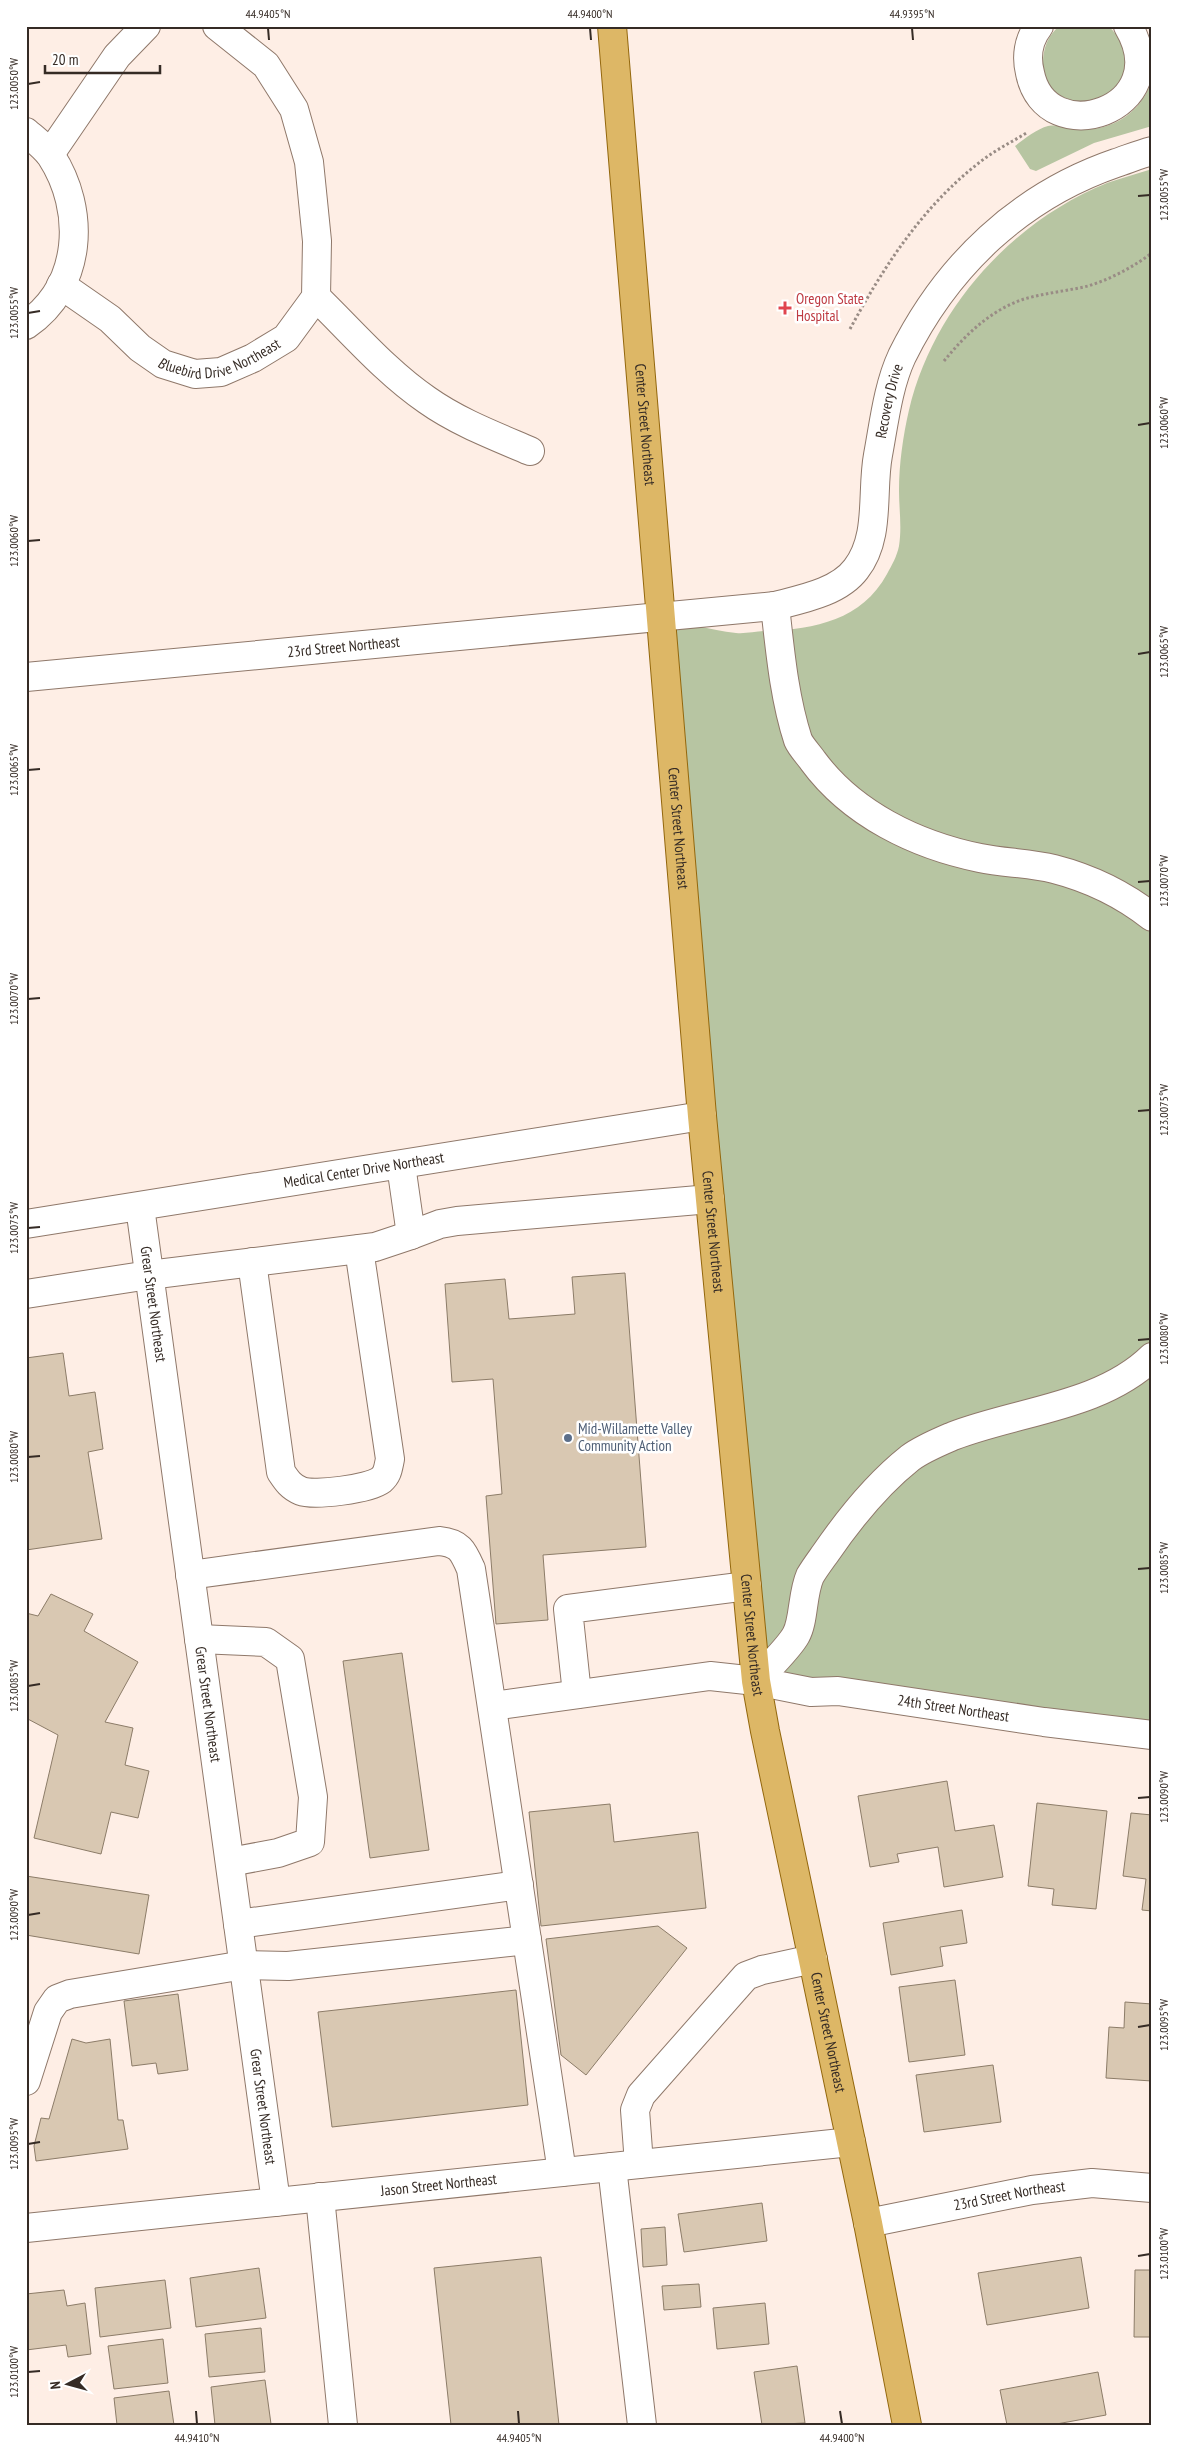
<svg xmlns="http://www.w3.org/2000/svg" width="1178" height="2451" viewBox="0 0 1178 2451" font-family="'PT Sans Narrow',sans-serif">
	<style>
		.green { fill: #b7c5a2 }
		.building { fill: #d9c8b2; stroke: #8c7c68 }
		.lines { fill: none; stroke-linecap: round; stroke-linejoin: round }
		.minor-casing { stroke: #8f786a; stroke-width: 30 }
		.major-casing { stroke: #93670d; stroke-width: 30 }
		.path { stroke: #998c85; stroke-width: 3; stroke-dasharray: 2.5 2.5; stroke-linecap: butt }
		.minor { stroke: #fff; stroke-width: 28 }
		.major { stroke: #ddb766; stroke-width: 28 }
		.ticks { fill: none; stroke: #352b25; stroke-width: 2 }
		.health-dot { fill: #e0444e; stroke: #fff; stroke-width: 2 }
		.service-dot { fill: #5c6f8a; stroke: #fff; stroke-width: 2 }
		.labels { text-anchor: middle; stroke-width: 5; stroke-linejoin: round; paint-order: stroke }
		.health-label { font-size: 15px; fill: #be3a42; stroke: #fff; text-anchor: start }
		.street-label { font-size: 15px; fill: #352b25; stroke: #fff }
		.service-label { font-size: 15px; fill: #4e5e75; stroke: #fff; text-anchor: start }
		.neatline { fill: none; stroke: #352b25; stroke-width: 2 }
		.ticks-label { font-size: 12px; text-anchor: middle; fill: #352b25 }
	</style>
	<rect width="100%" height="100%" fill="#feeee5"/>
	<g class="green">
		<path d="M941,26H988L967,29Z"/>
		<path d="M1060,26H1108C1119,35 1124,46 1125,59C1128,115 1042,115 1043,63C1043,49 1048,34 1060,26Z"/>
		<path d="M1152,78V126L1094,143L1036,171L1030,169L1015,146C1024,139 1037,129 1048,126C1060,124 1071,129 1083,129C1114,131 1145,109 1152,78Z"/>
		<path d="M1152,169V1735L756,1681L659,617C684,622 710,630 736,633C746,634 757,631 767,631C815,629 862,620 887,574C892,565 897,556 899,546C902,527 899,509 899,491C899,464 903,436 909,410C933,309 1011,222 1107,183C1121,178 1137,174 1152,169Z"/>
	</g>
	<g class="building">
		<path d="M625,1273L646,1547L543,1555L548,1620L496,1624L486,1496L502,1494L493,1379L452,1382L445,1284L505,1279L509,1319L575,1314L572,1277Z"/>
		<path d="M63,1353L69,1396L95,1392L103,1449L88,1452L102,1539L26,1550V1358Z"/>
		<path d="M51,1594L93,1614L84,1631L138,1662L105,1722L133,1728L125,1765L149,1771L138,1818L111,1812L101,1854L34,1838L58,1735L26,1718V1613L38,1616Z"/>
		<path d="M402,1653L429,1850L370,1858L343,1661Z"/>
		<path d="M947,1781L955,1831L994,1825L1003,1877L944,1887L938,1847L897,1854L899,1862L870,1867L858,1796Z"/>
		<path d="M1037,1803L1107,1811L1096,1909L1052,1905L1054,1889L1028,1886Z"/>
		<path d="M610,1804L614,1842L698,1832L706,1908L541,1926L529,1812Z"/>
		<path d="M1131,1813L1152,1815V1911L1142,1910L1146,1879L1123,1876Z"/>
		<path d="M26,1876L149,1895L139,1954L26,1935Z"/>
		<path d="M962,1910L967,1943L940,1947L943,1966L891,1975L883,1923Z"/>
		<path d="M658,1926L687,1948L586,2075L561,2055L546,1939Z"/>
		<path d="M955,1980L965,2055L909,2062L899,1987Z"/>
		<path d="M516,1990L528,2105L332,2127L318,2012Z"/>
		<path d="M178,1994L188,2070L158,2074L156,2063L132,2066L124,2001Z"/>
		<path d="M1125,2002L1152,2004V2081L1106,2078L1109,2027L1124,2028Z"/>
		<path d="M72,2039L86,2043L110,2039L118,2120H123L128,2149L36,2161L34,2146L41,2118L49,2119Z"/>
		<path d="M993,2065L1001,2122L924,2132L916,2075Z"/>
		<path d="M762,2203L767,2241L684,2252L678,2214Z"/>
		<path d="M665,2227L667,2265L643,2267L641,2229Z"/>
		<path d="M541,2257L559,2425H451L434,2268Z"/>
		<path d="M1081,2257L1089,2308L987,2325L978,2273Z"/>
		<path d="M259,2268L266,2318L196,2327L190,2278Z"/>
		<path d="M1135,2270H1152V2337H1134Z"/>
		<path d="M165,2280L171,2328L100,2337L95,2288Z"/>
		<path d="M699,2284L701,2307L664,2310L662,2286Z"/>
		<path d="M64,2290L67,2306L85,2303L91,2354L68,2357L66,2345L26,2350V2294Z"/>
		<path d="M765,2303L769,2344L717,2349L713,2308Z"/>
		<path d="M261,2328L265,2372L209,2377L205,2334Z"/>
		<path d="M163,2339L168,2383L114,2389L108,2346Z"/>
		<path d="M797,2366L805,2423L762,2425L754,2372Z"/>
		<path d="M1098,2372L1106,2415L1051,2425H1007L1000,2390Z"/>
		<path d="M265,2380L271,2424L215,2425L211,2387Z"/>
		<path d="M169,2391L174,2425H117L114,2398Z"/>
	</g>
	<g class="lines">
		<defs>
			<g id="minor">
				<path d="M1039,26C1028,40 1026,57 1030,73C1046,153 1178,110 1128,26"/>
				<path d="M26,132C34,139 45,147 51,156C86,210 83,286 26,325"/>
				<path d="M50,154L117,56L146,26"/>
				<path id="s1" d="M61,285L110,319L140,348L163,364L195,374L221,372L253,358L286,338L316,297L317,241L309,162L294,109L266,65L217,26"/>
				<path d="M316,297C352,332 386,372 427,400C458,422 495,436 530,451"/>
				<path d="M775,606C780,650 784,697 798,740C801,747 809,755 813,761C852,814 916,845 980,858C1004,863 1030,863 1054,869C1089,878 1124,895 1152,917"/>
				<path id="s2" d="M26,677L775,606C802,599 839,592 856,569C881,537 871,492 878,455C884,423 888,386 902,356C947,265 1020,196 1116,163C1128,159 1140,154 1152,151"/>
				<path d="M401,1165L411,1235L440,1224L457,1221L710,1199"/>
				<path id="s3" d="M140,1207L276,2202"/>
				<path id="s4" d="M26,1224L702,1116"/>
				<path d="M252,1262L281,1472C287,1481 291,1487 301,1491C314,1496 369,1489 381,1480C388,1474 388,1468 390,1459L359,1249"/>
				<path d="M26,1294L149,1275L375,1247L411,1235"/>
				<path d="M190,1575L439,1541C460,1543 463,1551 471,1569L562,2172"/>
				<path d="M199,1639L266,1642L290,1659L313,1797L310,1842L278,1853L230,1862"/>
				<path d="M756,1681C767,1669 789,1648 796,1635C804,1621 802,1594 810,1576C814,1569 820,1561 825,1554C849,1519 876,1485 910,1458C922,1449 939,1442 953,1436C1017,1411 1101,1407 1152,1357"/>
				<path d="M577,1694L568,1609L747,1586"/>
				<path id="s5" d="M492,1706L710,1676L756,1681L811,1692L838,1691L1044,1722L1152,1735"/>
				<path d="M238,1924L519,1885"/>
				<path d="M26,2081L48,2012L57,1999L70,1994L244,1965L288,1966L527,1940"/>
				<path d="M639,2164L635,2110L641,2095L746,1976L762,1970L813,1959"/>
				<path d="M612,2167L642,2425"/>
				<path d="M320,2197L343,2425"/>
				<path id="s6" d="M868,2223L1032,2190L1092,2183L1152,2188"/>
				<path id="s7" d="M26,2228L851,2142"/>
			</g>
			<g id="major">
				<path id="s8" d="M612,26L702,1116L756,1681L765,1731L868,2223L907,2425"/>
			</g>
		</defs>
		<use href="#minor" class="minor-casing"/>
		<use href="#major" class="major-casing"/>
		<g class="path">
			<path d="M850,329C884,266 923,206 980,162C995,150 1012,142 1028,132"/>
			<path d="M944,361C966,334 991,310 1024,299C1045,293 1067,291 1088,286C1111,279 1133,267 1152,253"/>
		</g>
		<use href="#minor" class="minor"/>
		<use href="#major" class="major"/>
	</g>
	<path class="ticks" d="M268,28L269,40M590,28L591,40M912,28L913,40M28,84L40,82M1138,196L1150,195M28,313L40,311M1138,425L1150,423M28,541L40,540M1138,654L1150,652M28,770L40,769M1138,882L1150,881M28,999L40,998M1138,1111L1150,1110M28,1228L40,1227M1138,1340L1150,1339M28,1457L40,1456M1138,1569L1150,1568M28,1686L40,1684M1138,1798L1150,1797M28,1915L40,1913M1138,2027L1150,2025M28,2144L40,2142M1138,2256L1150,2254M28,2372L40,2371M196,2411L197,2424M518,2411L519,2424M840,2411L842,2424"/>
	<path class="health-dot" d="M782.5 300.5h5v5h5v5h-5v5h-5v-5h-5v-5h5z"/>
	<circle class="service-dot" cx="568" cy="1438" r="5"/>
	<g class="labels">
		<g class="health-label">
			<text x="796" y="304">Oregon State<tspan x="796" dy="17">Hospital</tspan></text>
		</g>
		<g class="street-label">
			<text dy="5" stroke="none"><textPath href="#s1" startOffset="190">Bluebird Drive Northeast</textPath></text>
			<text dy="5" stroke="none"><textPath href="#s2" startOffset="1016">Recovery Drive</textPath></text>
			<text dy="5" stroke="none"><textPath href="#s8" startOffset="400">Center Street Northeast</textPath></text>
			<text dy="5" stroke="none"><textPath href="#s2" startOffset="319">23rd Street Northeast</textPath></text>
			<text dy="5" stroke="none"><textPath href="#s8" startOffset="805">Center Street Northeast</textPath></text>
			<text dy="5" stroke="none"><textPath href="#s4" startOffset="342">Medical Center Drive Northeast</textPath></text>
			<text dy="5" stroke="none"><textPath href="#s8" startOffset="1210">Center Street Northeast</textPath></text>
			<text dy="5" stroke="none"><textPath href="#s3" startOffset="98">Grear Street Northeast</textPath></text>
			<text dy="5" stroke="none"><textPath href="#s8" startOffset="1615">Center Street Northeast</textPath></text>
			<text dy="5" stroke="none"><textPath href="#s3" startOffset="502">Grear Street Northeast</textPath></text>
			<text dy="5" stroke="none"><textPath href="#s5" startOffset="466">24th Street Northeast</textPath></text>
			<text dy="5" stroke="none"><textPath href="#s8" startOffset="2020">Center Street Northeast</textPath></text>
			<text dy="5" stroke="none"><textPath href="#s3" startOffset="908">Grear Street Northeast</textPath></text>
			<text dy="5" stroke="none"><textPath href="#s7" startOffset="415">Jason Street Northeast</textPath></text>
			<text dy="5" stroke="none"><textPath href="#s6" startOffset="144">23rd Street Northeast</textPath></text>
		</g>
		<g class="service-label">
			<text x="578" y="1434">Mid-Willamette Valley<tspan x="578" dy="17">Community Action</tspan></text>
		</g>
	</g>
	<rect width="1178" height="2451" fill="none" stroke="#ffffff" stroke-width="55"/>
	<g transform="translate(68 2384) rotate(264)" stroke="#ffffff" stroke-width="4" paint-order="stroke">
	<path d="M0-4L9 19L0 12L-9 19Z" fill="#352b25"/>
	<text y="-8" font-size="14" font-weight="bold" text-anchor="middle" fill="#352b25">N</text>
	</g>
	<path d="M45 65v8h115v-8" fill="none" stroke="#352b25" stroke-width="2.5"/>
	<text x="52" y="65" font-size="15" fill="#352b25" stroke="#ffffff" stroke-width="4" paint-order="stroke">20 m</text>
	<rect x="28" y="28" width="1122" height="2396" class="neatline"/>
	<g class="ticks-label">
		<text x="268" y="18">44.9405°N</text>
		<text x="590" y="18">44.9400°N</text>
		<text x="912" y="18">44.9395°N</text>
		<text transform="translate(14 84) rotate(-90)" y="4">123.0050°W</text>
		<text transform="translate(1164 195) rotate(-90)" y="4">123.0055°W</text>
		<text transform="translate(14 313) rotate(-90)" y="4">123.0055°W</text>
		<text transform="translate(1164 423) rotate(-90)" y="4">123.0060°W</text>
		<text transform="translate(14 541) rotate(-90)" y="4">123.0060°W</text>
		<text transform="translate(1164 652) rotate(-90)" y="4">123.0065°W</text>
		<text transform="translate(14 770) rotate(-90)" y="4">123.0065°W</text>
		<text transform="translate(1164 881) rotate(-90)" y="4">123.0070°W</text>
		<text transform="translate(14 999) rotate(-90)" y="4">123.0070°W</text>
		<text transform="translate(1164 1110) rotate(-90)" y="4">123.0075°W</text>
		<text transform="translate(14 1228) rotate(-90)" y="4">123.0075°W</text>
		<text transform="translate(1164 1339) rotate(-90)" y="4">123.0080°W</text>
		<text transform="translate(14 1457) rotate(-90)" y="4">123.0080°W</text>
		<text transform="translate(1164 1568) rotate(-90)" y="4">123.0085°W</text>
		<text transform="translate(14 1686) rotate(-90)" y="4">123.0085°W</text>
		<text transform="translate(1164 1797) rotate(-90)" y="4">123.0090°W</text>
		<text transform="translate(14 1915) rotate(-90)" y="4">123.0090°W</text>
		<text transform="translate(1164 2025) rotate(-90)" y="4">123.0095°W</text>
		<text transform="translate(14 2144) rotate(-90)" y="4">123.0095°W</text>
		<text transform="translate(1164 2254) rotate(-90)" y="4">123.0100°W</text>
		<text transform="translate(14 2372) rotate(-90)" y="4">123.0100°W</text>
		<text x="197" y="2442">44.9410°N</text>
		<text x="519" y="2442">44.9405°N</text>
		<text x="842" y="2442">44.9400°N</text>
	</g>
</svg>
